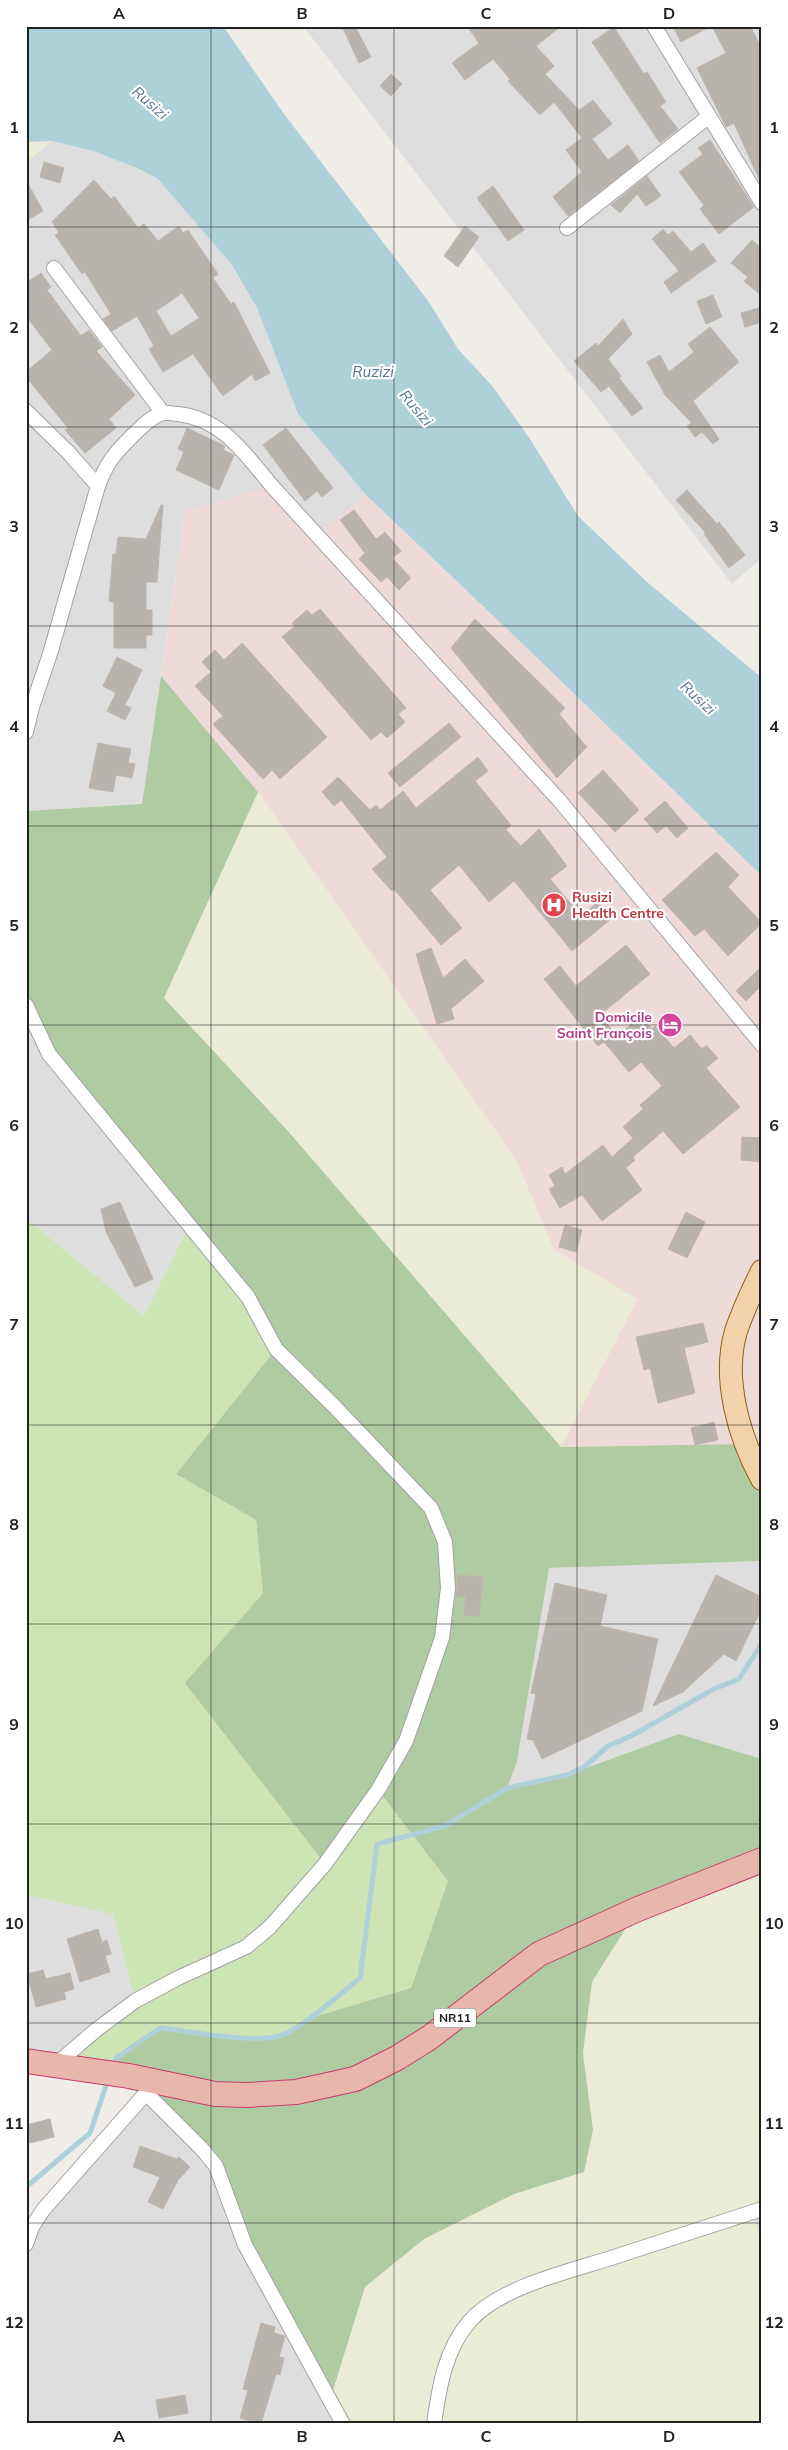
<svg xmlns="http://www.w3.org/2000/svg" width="788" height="2450" viewBox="0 0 788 2450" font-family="Mulish,sans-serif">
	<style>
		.residential { fill: #dfdede }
		.commercial { fill: #efdada }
		.farmland { fill: #ebecd6 }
		.grass { fill: #cde4b5 }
		.forest { fill: #afcba2 }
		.water { fill: #aed0d9 }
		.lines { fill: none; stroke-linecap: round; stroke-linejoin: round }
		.stream { stroke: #aed0d9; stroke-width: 5 }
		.building { fill: #b9b3ae; stroke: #c0b5ac; fill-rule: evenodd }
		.minor-casing { stroke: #a2a2a2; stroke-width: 16 }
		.primary-casing { stroke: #8d6111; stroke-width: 24 }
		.trunk-casing { stroke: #c93b6f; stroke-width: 26 }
		.minor { stroke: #fff; stroke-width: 14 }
		.primary { stroke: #f2d2ab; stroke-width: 22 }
		.trunk { stroke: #e8b6aa; stroke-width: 24 }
		.grid { fill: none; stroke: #212121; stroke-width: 1; stroke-opacity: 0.55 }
		.labels { text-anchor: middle; stroke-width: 4.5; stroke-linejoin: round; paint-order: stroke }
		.shield { fill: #fff; stroke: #646464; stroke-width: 1 }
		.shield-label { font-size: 12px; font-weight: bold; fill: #212121 }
		.health-label { font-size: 14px; font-weight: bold; fill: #be3a42; stroke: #fff; text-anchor: start }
		.hotel-label { font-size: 14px; font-weight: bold; fill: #b23c85; stroke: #fff; text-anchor: end }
		.water-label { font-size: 15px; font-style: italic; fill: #507698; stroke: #fff }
		.neatline { fill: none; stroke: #212121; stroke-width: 2 }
		.grid-label { font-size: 16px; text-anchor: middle; font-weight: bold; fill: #212121 }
	</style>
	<rect width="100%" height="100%" fill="#f0ede9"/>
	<g class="residential">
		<path d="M303,26H762V558L732,584Z"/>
		<path d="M52,141L93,151L137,168L158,179L232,265L257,308L298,414L366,495L317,536L185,511L142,804L26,811V162Z"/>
		<path d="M26,1005L189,1226L145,1317L26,1218Z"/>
		<path d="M762,1561V1759L679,1734L567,1775L507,1788L517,1762L549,1568Z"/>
		<path d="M26,1895L113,1913L135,2001L54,2066L26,2061Z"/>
		<path d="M146,2093L202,2149L343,2424H26V2232Z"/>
		<path d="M762,2209V2242L751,2212Z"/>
	</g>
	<path class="commercial" d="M272,486L317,535L366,495L527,648L762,876V1479L745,1444L561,1447L637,1299L554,1250L516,1160L258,792L161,676L185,511Z"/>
	<g class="farmland">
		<path d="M52,141L26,162V142Z"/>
		<path d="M258,792L516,1160L554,1250L637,1299L561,1447L287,1130L164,998Z"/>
		<path d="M762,1860V2209L751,2212L762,2242V2424H343L330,2400L365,2287L424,2239L514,2194L584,2172L593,2130L583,2053L592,1982L638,1909Z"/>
	</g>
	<path class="grass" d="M26,1218L144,1316L189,1226L248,1297L276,1349L176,1474L256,1520L263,1593L186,1683L378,1790L448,1881L411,1988L310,2018L279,2036L246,2038L160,2028L129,2076L54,2066L135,2001L113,1914L26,1895Z"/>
	<path class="forest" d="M161,676L258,792L164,998L287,1130L561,1447L745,1444L762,1479V1561L549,1568L517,1762L507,1788L567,1775L679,1734L762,1759V1860L638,1909L592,1982L583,2053L593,2130L584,2172L514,2194L424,2239L365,2287L330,2400L283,2312L221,2179L129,2076L116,2058L160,2028L246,2038L279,2036L310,2018L411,1988L448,1881L378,1790L325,1864L185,1683L263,1593L256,1520L176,1474L276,1349L248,1297L73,1086L26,1005V811L142,804Z"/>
	<path class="water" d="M26,26H223L284,114L429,302L458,349L493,387L530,439L578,516L647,582L762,678V876L527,648L366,495L298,414L257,308L232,265L158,179L137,168L93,151L52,141L26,142Z"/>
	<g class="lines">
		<g class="stream">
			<path d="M113,2067L116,2058L160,2028C190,2031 252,2044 279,2036C301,2030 341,1993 360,1978L377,1844L445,1826L507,1788L567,1775L584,1767L608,1746L631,1736L714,1689L739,1679L762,1643"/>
			<path d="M26,2187L90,2133L108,2080"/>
		</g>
	</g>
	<g class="building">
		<path d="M342,26H355L371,57L359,63Z"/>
		<path d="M467,26H561L536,46L554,66L545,74L579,110L593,100L612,124L592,139L608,160L628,145L639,161L568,216L553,197L582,172L566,150L582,138L554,102L540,115L508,81L510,79L493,59L465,80L452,63L479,43Z"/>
		<path d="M673,26H711L681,42Z"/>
		<path d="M712,26H750L762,49V186L734,123L726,127L697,68L726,53Z"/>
		<path d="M614,27L644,74L647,72L666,102L660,106L678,129L660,143L592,42Z"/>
		<path d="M391,74L402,84L391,96L380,86Z"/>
		<path d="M710,140L754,207L719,234L700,209L704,205L679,172L703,154L698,148Z"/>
		<path d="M44,162L64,168L60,183L40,177Z"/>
		<path d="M647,176L661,196L646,206L637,194L620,213L611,205Z"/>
		<path d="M26,180L43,211L26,221Z"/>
		<path d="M94,180L111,199L114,196L138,228L144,224L158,241L179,226L183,233L188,230L218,274L213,278L231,304L234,302L270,373L255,381L252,374L223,396L193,354L163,372L149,349L154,346L137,316L112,331L103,319L111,314L85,272L82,274L55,235L59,233L52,222ZM182,293L199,318L171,336L156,311Z"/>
		<path d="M493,186L524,230L508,241L477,198Z"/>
		<path d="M465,226L479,237L458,267L444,256Z"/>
		<path d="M663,229L668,235L673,231L691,252L703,243L716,261L671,293L664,282L679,271L652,239Z"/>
		<path d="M752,240L762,249V296L744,281L748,277L731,263Z"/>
		<path d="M41,273L51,287L47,290L81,336L89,330L102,347L96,351L135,395L109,419L116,428L85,453L65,430L68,428L26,377V372L52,350L26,316V283Z"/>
		<path d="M713,295L722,317L706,324L697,301Z"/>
		<path d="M762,307V322L745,327L741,313Z"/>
		<path d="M623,319L632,334L608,359L621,376L619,378L643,408L632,416L609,386L601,392L574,361L596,343L598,346Z"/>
		<path d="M710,327L739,362L693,401L719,439L713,444L702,432L695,437L687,426L692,423L665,395L647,362L660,355L669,372L694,352L688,344Z"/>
		<path d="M187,428L225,446L223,450L234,455L219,490L176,470L184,452L178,449Z"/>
		<path d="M286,428L333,488L322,497L317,491L305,501L263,445Z"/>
		<path d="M687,490L717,524L719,522L745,555L729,568L704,534L706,533L676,500Z"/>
		<path d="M161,505H163L157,582H146V610H152V635H146V648H114V602L109,601L113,554H116L118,537L146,539Z"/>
		<path d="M354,510L376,539L385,532L401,551L392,558L411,578L399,590L387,577L381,582L359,559L365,553L340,520Z"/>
		<path d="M320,609L406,708L398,714L405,722L387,738L381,732L371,740L282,637L295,626L292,623L307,610L312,615Z"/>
		<path d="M475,619L565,708L559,714L587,747L557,778L451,648Z"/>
		<path d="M242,643L327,737L280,779L272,770L263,779L213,724L223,716L195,686L211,672L202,662L215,650L224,660Z"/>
		<path d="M117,657L142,670L125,705L131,708L125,720L107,711L116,693L103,686Z"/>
		<path d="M449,723L461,737L400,787L388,773Z"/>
		<path d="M98,743L131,749L128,763L135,764L132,778L116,775L113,792L89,788Z"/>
		<path d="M478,757L488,771L475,781L511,825L506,830L521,846L539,829L567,866L550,879L581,916L598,902L611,919L572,951L514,881L489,902L459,865L430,890L462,928L441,945L394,889L392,891L372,869L387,857L341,800L334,806L322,792L338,777L370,810L376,805L380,810L403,791L416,808Z"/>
		<path d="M603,770L639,810L615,832L578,793Z"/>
		<path d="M665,801L688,828L677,838L666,826L657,833L644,819Z"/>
		<path d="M716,852L739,875L728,887L762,923L728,956L704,929L695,936L662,900Z"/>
		<path d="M626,945L650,974L600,1015L617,1036L641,1016L652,1029L655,1026L674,1048L690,1035L702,1049L706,1045L718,1058L706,1068L740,1107L683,1154L663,1131L633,1157L635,1160L626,1168L642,1190L602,1221L582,1195L560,1208L549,1189L555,1186L549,1175L562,1167L565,1174L603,1145L612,1157L633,1138L623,1127L643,1109L640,1105L662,1086L641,1062L629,1072L604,1042L598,1046L544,979L560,966L576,986Z"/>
		<path d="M431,948L443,978L465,959L484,981L451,1009L454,1019L437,1024L416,954Z"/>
		<path d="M762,966V985L746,1001L736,991Z"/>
		<path d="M742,1137L762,1138V1162L741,1160Z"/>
		<path d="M120,1202L153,1279L135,1287L106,1232L101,1209Z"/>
		<path d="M686,1212L705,1222L687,1258L668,1249Z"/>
		<path d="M565,1225L582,1230L576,1252L559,1247Z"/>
		<path d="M703,1323L708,1342L684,1348L695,1393L658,1403L650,1368L644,1370L636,1337Z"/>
		<path d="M714,1422L718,1440L695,1445L691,1428Z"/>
		<path d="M458,1575L483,1577L479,1616L464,1615L466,1597L456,1596Z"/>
		<path d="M716,1575L762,1597V1608L736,1661L724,1654L683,1692L653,1706Z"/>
		<path d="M555,1583L607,1595L600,1626L658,1639L642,1711L542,1759L533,1740L527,1739L536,1694L531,1693Z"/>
		<path d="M98,1929L102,1942L107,1940L111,1954L105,1956L110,1972L80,1982L67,1939Z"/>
		<path d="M43,1970L46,1979L70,1973L74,1989L64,1992L66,1999L36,2007L27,1974Z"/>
		<path d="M50,2119L54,2137L30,2143L26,2125Z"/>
		<path d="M140,2146L177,2159L179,2157L190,2167L178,2180L163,2209L148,2202L160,2177L133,2167Z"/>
		<path d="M261,2323L275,2327L274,2333L285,2336L279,2357L284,2358L280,2375L276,2374L261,2424L240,2418L248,2390L243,2389Z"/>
		<path d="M185,2395L188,2413L159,2418L156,2400Z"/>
	</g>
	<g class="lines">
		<defs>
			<g id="minor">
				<path d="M654,26L762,203"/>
				<path d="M567,228L708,117"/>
				<path d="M54,268L163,413"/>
				<path d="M26,411L68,452L98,486"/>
				<path d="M26,732L32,707L50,654L98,486C107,462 114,454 132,436C140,428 152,416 163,413C167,412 174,414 178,414C223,419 245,454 272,486L559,800L762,1045"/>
				<path d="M26,1005L49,1054L248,1297L276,1349L335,1407L431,1508L445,1542L448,1588L442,1638L406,1741L378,1790L325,1864L270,1927L246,1947L178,1978L135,2001L96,2030L54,2066"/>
				<path d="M146,2093L202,2149L216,2166L245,2245L343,2424"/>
				<path d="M26,2244L32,2227L43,2210L146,2093L148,2086"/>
				<path d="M434,2424C439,2388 445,2349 470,2321C499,2287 571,2271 614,2257C663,2241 712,2225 762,2209"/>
			</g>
			<path id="primary" d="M762,1271C752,1291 743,1311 736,1331C722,1379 739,1437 762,1479"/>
			<path id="trunk" d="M26,2061L129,2076L215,2094L247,2095L296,2092L355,2079L397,2058L429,2038L539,1954L638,1909L762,1860"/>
		</defs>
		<use href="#minor" class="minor-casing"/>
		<use href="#primary" class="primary-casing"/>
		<use href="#trunk" class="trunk-casing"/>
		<use href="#minor" class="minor"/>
		<use href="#primary" class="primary"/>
		<use href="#trunk" class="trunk"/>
	</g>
	<path class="grid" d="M211,26V2424M394,26V2424M577,26V2424M26,227H762M26,427H762M26,626H762M26,826H762M26,1025H762M26,1225H762M26,1425H762M26,1624H762M26,1824H762M26,2023H762M26,2223H762"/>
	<defs>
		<symbol id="hospital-disc" viewBox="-11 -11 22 22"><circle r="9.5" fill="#e0444e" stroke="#fff"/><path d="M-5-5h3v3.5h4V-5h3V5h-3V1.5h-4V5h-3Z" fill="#fff"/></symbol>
		<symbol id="hotel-disc" viewBox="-11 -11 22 22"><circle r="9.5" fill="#d1479c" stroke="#fff"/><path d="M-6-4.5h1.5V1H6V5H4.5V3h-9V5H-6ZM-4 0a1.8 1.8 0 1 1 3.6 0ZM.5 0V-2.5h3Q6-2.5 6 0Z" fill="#fff"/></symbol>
	</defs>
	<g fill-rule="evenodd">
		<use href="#hospital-disc" x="540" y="891" width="28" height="28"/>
		<use href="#hotel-disc" x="656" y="1011" width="28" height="28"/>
	</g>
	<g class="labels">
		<rect class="shield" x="434" y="2008.5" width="42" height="19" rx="4"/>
		<g class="shield-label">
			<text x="455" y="2022">NR11</text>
		</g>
		<g class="health-label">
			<text x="572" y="902">Rusizi<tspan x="572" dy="16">Health Centre</tspan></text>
		</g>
		<g class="hotel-label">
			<text x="652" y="1022">Domicile<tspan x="652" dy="16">Saint François</tspan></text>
		</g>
		<g class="water-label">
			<text transform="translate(150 103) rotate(41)" y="5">Rusizi</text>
			<text x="373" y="377">Ruzizi</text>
			<text transform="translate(416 408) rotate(50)" y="5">Rusizi</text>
			<text transform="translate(698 698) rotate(43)" y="5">Rusizi</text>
		</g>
	</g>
	<rect width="788" height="2450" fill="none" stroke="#ffffff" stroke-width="55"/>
	<rect x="28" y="28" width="732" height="2394" class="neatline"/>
	<g class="grid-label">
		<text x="119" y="19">A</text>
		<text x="302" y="19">B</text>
		<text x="486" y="19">C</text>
		<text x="669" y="19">D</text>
		<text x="14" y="133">1</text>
		<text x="774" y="133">1</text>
		<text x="14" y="333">2</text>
		<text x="774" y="333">2</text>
		<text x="14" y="532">3</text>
		<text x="774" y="532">3</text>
		<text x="14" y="732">4</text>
		<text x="774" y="732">4</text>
		<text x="14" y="931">5</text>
		<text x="774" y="931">5</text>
		<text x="14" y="1131">6</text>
		<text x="774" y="1131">6</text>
		<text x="14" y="1330">7</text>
		<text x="774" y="1330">7</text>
		<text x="14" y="1530">8</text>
		<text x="774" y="1530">8</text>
		<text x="14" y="1730">9</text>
		<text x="774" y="1730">9</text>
		<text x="14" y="1929">10</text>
		<text x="774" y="1929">10</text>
		<text x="14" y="2129">11</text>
		<text x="774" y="2129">11</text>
		<text x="14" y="2328">12</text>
		<text x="774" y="2328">12</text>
		<text x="119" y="2442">A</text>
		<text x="302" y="2442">B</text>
		<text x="486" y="2442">C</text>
		<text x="669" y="2442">D</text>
	</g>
</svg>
